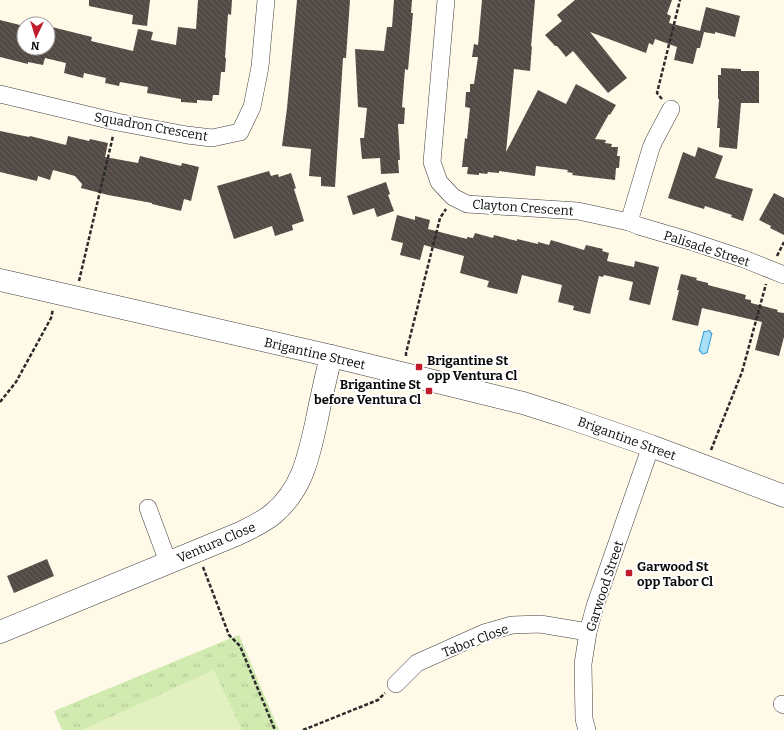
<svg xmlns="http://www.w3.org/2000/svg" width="784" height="730" viewBox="0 0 784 730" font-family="Bitter,serif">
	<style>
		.grass { fill: url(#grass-tufts) }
		.pitch { fill: #e3f1c1 }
		.water { fill: #a8dff9; stroke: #2b99d4 }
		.building { fill: url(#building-back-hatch) }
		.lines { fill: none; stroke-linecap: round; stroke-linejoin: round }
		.minor-casing { stroke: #3d3d3d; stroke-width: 18 }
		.tertiary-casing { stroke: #3d3d3d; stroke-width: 23 }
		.path { stroke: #2c2c2c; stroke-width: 2.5; stroke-dasharray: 4 2; stroke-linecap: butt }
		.minor { stroke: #fff; stroke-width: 17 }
		.tertiary { stroke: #fff; stroke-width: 22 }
		.poi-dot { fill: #c01c2c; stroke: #fff; stroke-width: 1.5 }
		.labels { text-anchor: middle; stroke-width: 4; stroke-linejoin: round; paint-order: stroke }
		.street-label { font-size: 13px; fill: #0a0a0a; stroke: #fff }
		.poi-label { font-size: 13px; font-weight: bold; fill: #0a0a0a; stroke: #fff; text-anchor: start }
	</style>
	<defs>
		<pattern id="grass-tufts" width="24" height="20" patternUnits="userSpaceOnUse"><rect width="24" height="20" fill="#d1eaaf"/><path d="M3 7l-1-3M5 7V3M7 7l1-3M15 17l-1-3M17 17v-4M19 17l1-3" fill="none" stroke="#b2c795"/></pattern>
		<pattern id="building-back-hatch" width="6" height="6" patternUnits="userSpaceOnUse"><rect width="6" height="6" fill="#534a46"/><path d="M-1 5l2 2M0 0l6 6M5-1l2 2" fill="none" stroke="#67605c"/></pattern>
	</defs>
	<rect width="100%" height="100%" fill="#fff9e7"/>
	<path class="grass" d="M239,635L279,730H62L54,711Z"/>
	<path class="pitch" d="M214,670L242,730H82Z"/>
	<path class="water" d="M709,330L710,331V333H712L707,353H705L704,354H703L701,353V351H699L704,331L706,332Z"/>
	<g class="building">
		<path d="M89,0H150L147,26L132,24L133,15L89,6Z"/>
		<path d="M198,0H232L231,15L228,14L225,58H226L225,72H221L219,95H213L212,101L197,100V103L181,102V99L147,93L148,87L120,82L119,86L105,83L106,78L84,73L83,78L64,73L66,63L45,58L43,65L28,62V64L0,57V20L24,26V48H48V26L92,37L91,41L133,51L138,29L153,32L151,40L176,45L178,27L196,29Z"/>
		<path d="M297,0H350L346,58H343L335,187L321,186V177L309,176L311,149L282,146L287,108Z"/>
		<path d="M394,0H412L411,13H413L408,70L405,69L402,107L405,108L404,124H398L400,160H398L399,173L381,174L380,158L362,159L360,138H364L367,108L358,107L355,49L384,51L387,27H392Z"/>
		<path d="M482,0H535L531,47L532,46L530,71L514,69L506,152L538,90L566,104L576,84L616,105L610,115L609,114L595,139L606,140L605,143L612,144L611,147H618L617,156H620L619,168H616L615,180L572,175L573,173L567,172L568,170L536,166L535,176L499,171V173L488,172L487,174L479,173V175L467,174L468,167H462L465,138L467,139L470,108L465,107L466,92H470V84H474L478,57H472L474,44L478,45Z"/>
		<path d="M575,0H672L667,14L671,16L669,23L700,31L706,7L740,16L735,37L715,32V34L704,32L700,48H697L693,64L674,60L677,47L655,39L653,45L649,43L646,53L590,32L627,78L608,93L573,51L566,57L557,46H555L545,35L562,21L557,15Z"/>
		<path d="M721,68L741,69V71H759V103H741L737,149L719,147L720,128H717L719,99H718V75H721Z"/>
		<path d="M0,131L29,137L30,136L66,145L68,136L89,141L90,139L108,143L105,157L138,163L140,156L181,166L182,163L199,167L191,201L184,199L181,211L152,204V203L108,195L81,188L82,184L75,176L53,170L50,180L38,176L37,181L0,172Z"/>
		<path d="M698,147L723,156L715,178L753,189L743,221L731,217L732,215L705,206L704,209L668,198L683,152L695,157Z"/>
		<path d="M269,171L271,176L278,174L279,177L291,173L296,188L294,189L304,221L292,225L293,230L275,236L272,226L234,239L217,186Z"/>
		<path d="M386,182L390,194L388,195L394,211L377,217L374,208L353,215L347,196Z"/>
		<path d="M774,193L784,198V235L770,228L771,226L759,220Z"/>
		<path d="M397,215L415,220V216L430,220L428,229L467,239V237L473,238L475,233L493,238L494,235L517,241V239L538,244V242L549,245L551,240L584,250L586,245L603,249L602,251L609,253L607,261L634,267L635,261L659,267L650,305L629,300L633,282L604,275L603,277L599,276L590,314L573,310L574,306L558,302L562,285L522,275L517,294L487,287L489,281L460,273L464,256L424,245L420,260L400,255L403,243L391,240Z"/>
		<path d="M681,274L697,278L696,280L708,283V285L746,295L745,299L751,300V303L778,310L777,312L784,313V337L779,356L755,350L762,322L702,308L698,326L672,320L679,290H677Z"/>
		<path d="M47,559L54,576L14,593L7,576Z"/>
	</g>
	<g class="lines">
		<defs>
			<g id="minor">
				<path d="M446,0L432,162L439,182L453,197L467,204L578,211L629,222L639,226L690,241L744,259L784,275"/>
				<path d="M0,94L117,122L187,135L212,138L240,132L252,107L260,67L266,0"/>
				<path d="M629,222L651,148L654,141L671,109"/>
				<path d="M148,508L168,562"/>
				<path d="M396,684L417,663L484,633L512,625L540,624L588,632"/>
				<path d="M782,704L784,705"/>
				<path d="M587,730L584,719L583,664L588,632L595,606L651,446"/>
			</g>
			<g id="tertiary">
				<path d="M0,280L331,356L409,375L523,403L564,416L651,446L784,496"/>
				<path d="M0,632L238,534C250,528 262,523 273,514C303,489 309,455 317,419C321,398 326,377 331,356"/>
			</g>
		</defs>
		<use href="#minor" class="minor-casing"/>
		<use href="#tertiary" class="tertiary-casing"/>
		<g class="path">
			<path d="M662,99L657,93L680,0"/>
			<path d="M777,256L784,242"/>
			<path d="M79,281L113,136"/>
			<path d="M406,356V353L440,218L446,209"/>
			<path d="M0,402L16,382L51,318L53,309"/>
			<path d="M711,450L742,372L766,284"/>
			<path d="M203,567L229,635L240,646L275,730"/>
			<path d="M303,730L378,700L385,693"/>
		</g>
		<use href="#minor" class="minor"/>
		<use href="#tertiary" class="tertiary"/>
	</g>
	<g class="poi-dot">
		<rect x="415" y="363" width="8" height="8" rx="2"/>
		<rect x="425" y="387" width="8" height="8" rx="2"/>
		<rect x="625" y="569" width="8" height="8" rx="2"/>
	</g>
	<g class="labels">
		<g class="street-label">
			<text transform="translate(151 126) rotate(10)" y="5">Squadron Crescent</text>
			<text transform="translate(523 207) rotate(4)" y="5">Clayton Crescent</text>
			<text transform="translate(707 248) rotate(18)" y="5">Palisade Street</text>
			<text transform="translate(315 353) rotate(13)" y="5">Brigantine Street</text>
			<text transform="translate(627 438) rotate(20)" y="5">Brigantine Street</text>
			<text transform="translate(216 542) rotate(-23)" y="5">Ventura Close</text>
			<text transform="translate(604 586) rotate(-72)" y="5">Garwood Street</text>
			<text transform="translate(475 640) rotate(-21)" y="5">Tabor Close</text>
		</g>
		<g class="poi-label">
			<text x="427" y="365">Brigantine St<tspan x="427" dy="15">opp Ventura Cl</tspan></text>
			<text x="421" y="389" text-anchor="end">Brigantine St<tspan x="421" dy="15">before Ventura Cl</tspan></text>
			<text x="637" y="571">Garwood St<tspan x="637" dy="15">opp Tabor Cl</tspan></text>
		</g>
	</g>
	<g transform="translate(36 36) rotate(184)"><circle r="19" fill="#ffffff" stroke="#9d9d9d"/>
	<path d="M0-3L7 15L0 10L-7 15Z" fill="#c01c2c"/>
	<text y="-6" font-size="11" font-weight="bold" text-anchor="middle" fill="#0a0a0a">N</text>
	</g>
</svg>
